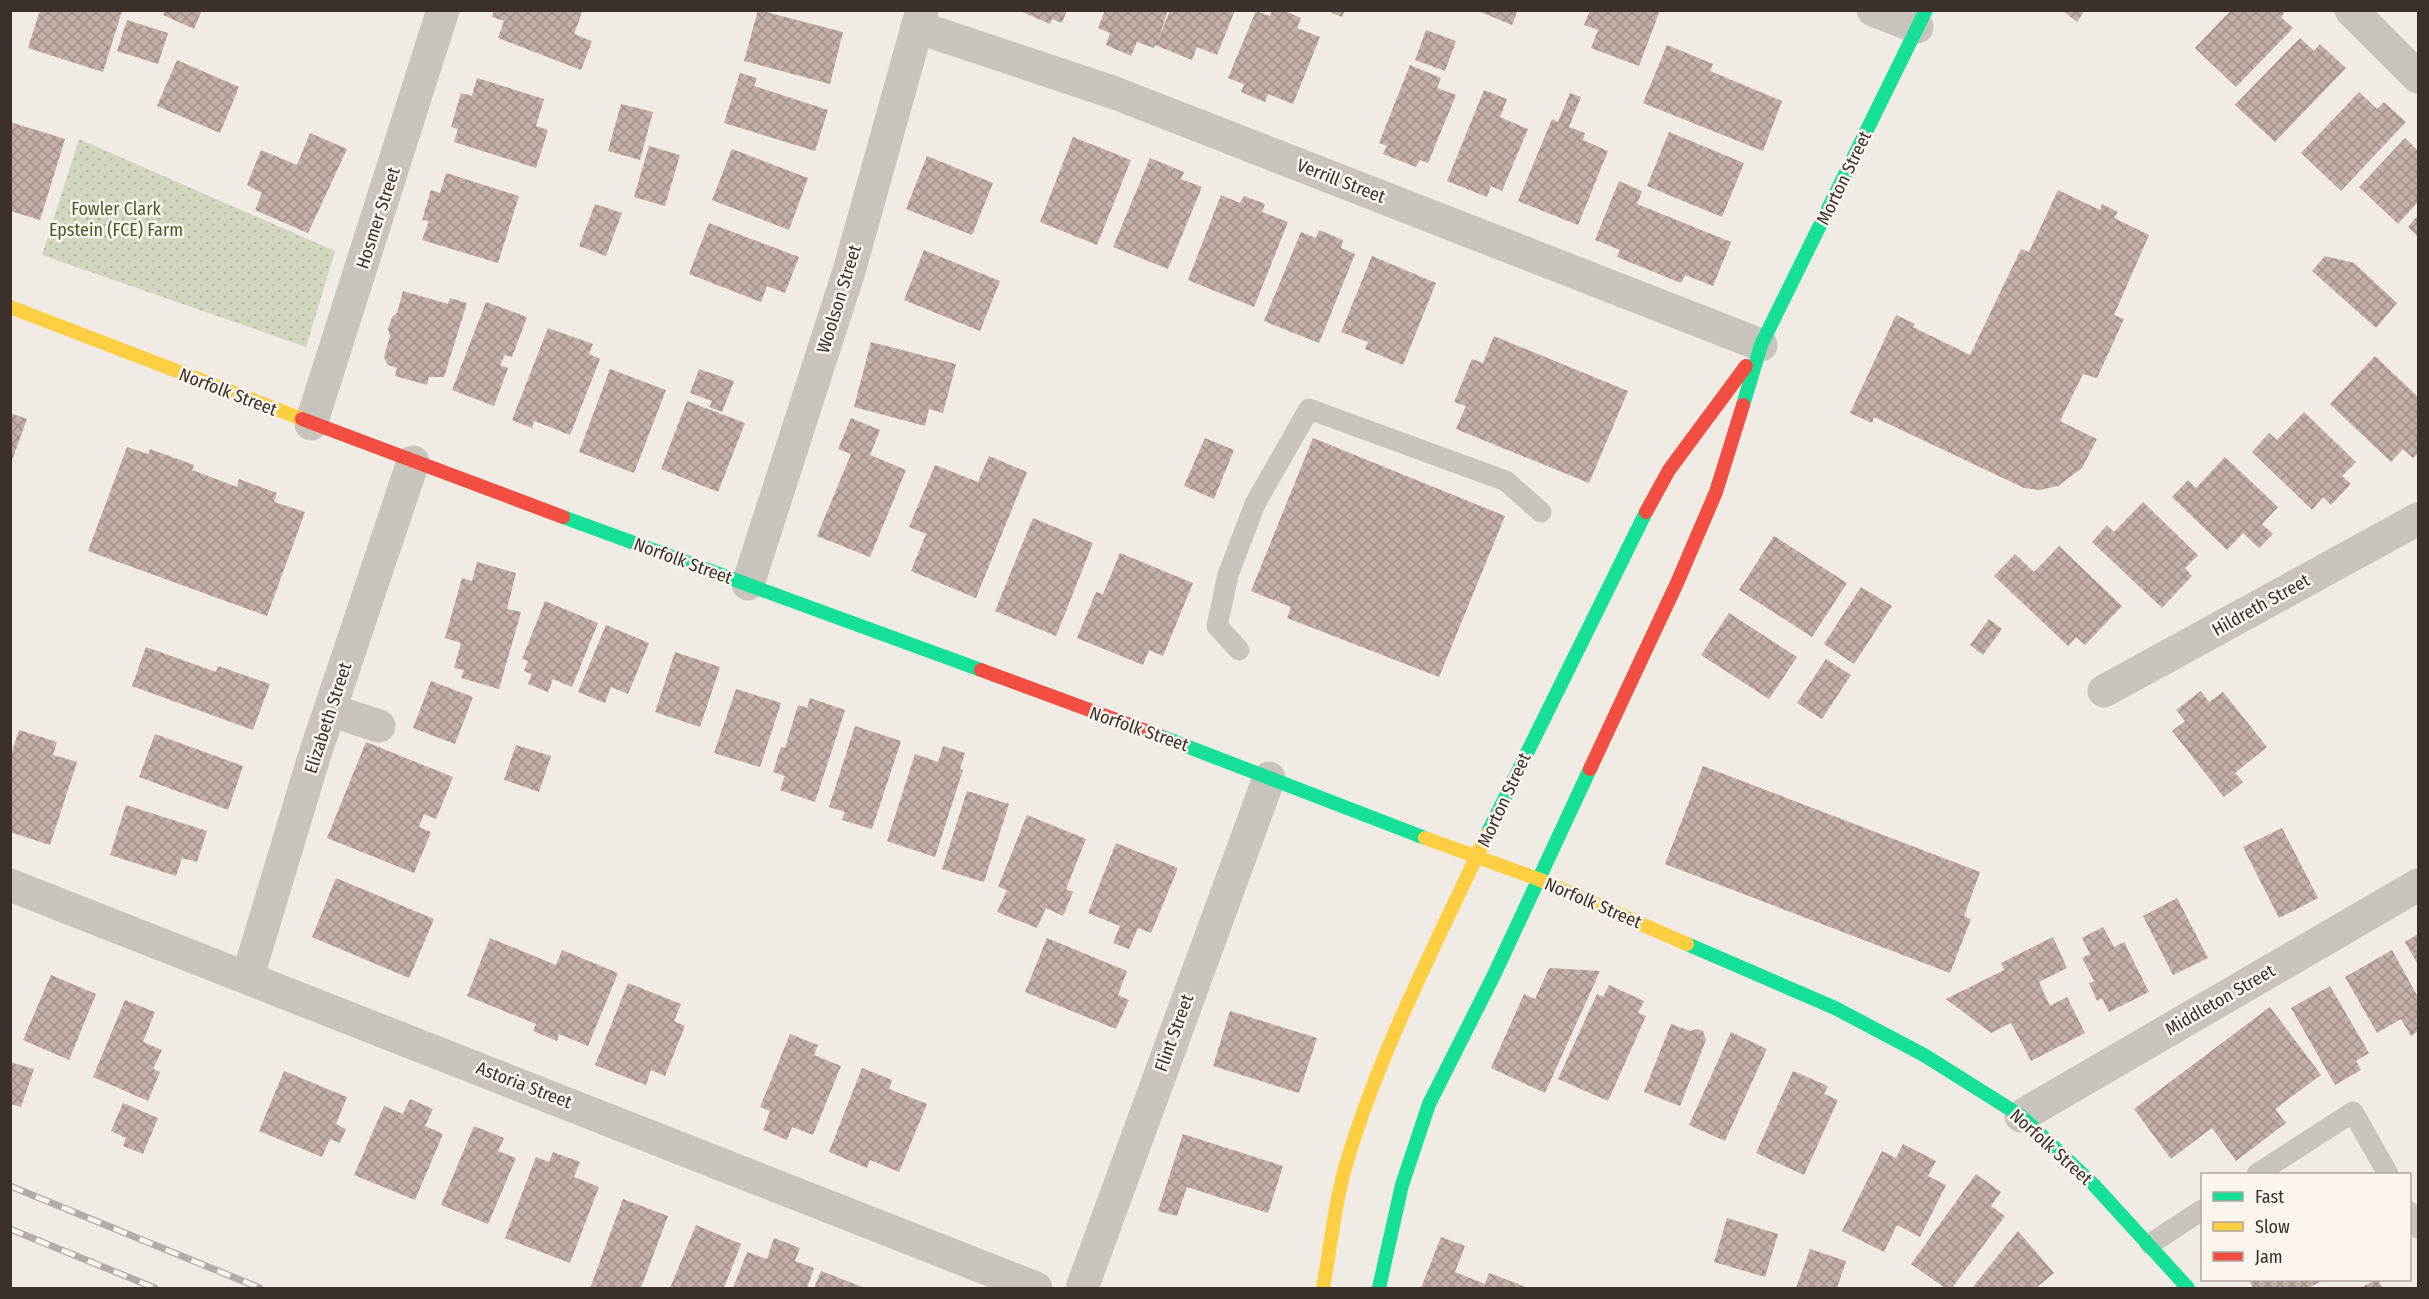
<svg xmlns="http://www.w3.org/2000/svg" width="2429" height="1299" viewBox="0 0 2429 1299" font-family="'Fira Sans Condensed',sans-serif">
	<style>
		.park { fill: url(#park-dots) }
		.building { fill: url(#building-cross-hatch) }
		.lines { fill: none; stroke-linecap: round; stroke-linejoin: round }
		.lane { stroke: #c9c3be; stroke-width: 21 }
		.street { stroke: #c9c3be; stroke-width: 33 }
		.fast { stroke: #16e098; stroke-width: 14 }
		.slow { stroke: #ffcf43; stroke-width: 14 }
		.jam { stroke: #f24e42; stroke-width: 14 }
		.rail-casing { stroke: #b1aca8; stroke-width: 7 }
		.rail { stroke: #fbf5ee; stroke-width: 4.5; stroke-dasharray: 14; stroke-linecap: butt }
		.labels { text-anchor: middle; stroke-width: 5; stroke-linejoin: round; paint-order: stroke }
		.street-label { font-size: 18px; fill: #3b302b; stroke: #fbf5ee }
		.park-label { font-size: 18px; fill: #4a5a2e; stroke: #fbf5ee }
	</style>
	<defs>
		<pattern id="park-dots" width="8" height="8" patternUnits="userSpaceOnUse" patternTransform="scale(1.5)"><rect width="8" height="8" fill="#d1d6bf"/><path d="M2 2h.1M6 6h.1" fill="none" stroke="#b4b8a4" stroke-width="1.8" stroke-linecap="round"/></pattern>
		<pattern id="building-cross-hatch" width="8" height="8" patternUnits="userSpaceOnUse" patternTransform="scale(1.5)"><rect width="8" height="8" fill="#c3afa7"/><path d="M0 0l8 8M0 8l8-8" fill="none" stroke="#a08f88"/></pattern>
	</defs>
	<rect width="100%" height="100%" fill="#f0ebe5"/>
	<path class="park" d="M79,139L335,251L306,347L42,255Z"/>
	<g class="building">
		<path d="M40,10L122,11L103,72L28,48Z"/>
		<path d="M165,10H202L194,29L163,15Z"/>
		<path d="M494,10H583L574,34L592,41L581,70L498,38L504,21L492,17Z"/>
		<path d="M758,10L843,32L830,84L744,61Z"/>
		<path d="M1018,10H1067L1062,23L1052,19L1050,24Z"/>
		<path d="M1105,10H1168L1158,41L1170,10H1235L1217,55L1197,47L1192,60L1155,45L1154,48L1137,42L1131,56L1106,45L1110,33L1098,28Z"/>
		<path d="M1272,10H1283L1301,18L1297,28L1320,37L1293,104L1268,94L1265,102L1241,92L1244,84L1228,78L1256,11L1270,16Z"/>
		<path d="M1325,10H1345L1342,17Z"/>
		<path d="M1476,10H1518L1512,25Z"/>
		<path d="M1590,10H1660L1639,66L1591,48L1598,30L1584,25Z"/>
		<path d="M2062,10H2085L2077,22Z"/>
		<path d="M2231,10H2286L2281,17L2293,28L2236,87L2195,48Z"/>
		<path d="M127,20L168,33L158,64L117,51Z"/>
		<path d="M1426,30L1456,41L1445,71L1415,60Z"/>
		<path d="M2300,38L2314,51L2320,44L2346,68L2275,142L2235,105Z"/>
		<path d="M1667,45L1713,64L1710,71L1782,101L1763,151L1643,103Z"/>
		<path d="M177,60L239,87L220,133L157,106Z"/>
		<path d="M1410,65L1441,78L1437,88L1456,95L1428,163L1420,160L1416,167L1383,154L1387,146L1379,143Z"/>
		<path d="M740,73L757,78L754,86L828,110L815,151L724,123Z"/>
		<path d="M477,78L544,99L536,126L548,130L536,168L454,142L458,129L451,127L461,93L472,96Z"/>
		<path d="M1484,90L1507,99L1500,117L1528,129L1502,191L1491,186L1487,197L1447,181Z"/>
		<path d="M2359,92L2377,109L2384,102L2406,122L2341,191L2301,153Z"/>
		<path d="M1570,93L1581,97L1569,127L1585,133L1583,140L1608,151L1578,225L1518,201L1552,119L1558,122Z"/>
		<path d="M621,104L653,112L640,160L608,151Z"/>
		<path d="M10,122L65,139L40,220L10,211Z"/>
		<path d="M1669,132L1744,163L1722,217L1647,186Z"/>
		<path d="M310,133L347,149L308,233L255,210L262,193L247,185L261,150L297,165Z"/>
		<path d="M1073,137L1131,160L1097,245L1040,222Z"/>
		<path d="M2405,138L2418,151V202L2398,224L2359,187Z"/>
		<path d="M649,146L680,155L665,206L634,197Z"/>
		<path d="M732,149L808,178L789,230L712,200Z"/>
		<path d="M927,156L993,183L972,235L906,209Z"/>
		<path d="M1150,158L1184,172L1181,179L1202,187L1168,269L1113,247Z"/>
		<path d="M446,173L519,196L498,263L422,240L429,221L422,220L431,190L440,193Z"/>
		<path d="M1619,181L1642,191L1637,204L1731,242L1713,286L1685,275L1681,283L1617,257L1620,250L1595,240Z"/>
		<path d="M2058,190L2100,210L2102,204L2118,212L2114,218L2149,235L2114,315L2124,319L2097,378L2083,374L2060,421L2097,439L2082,468L2058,486L2039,490L2024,488L1874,417L1872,423L1850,413L1896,315L1915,324L1913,327L1970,355L2021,249L2029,252Z"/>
		<path d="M1221,195L1240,203L1244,196L1265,204L1262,212L1288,222L1254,307L1188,280Z"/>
		<path d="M595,204L622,213L606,256L579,246Z"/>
		<path d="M2418,215V237L2408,227Z"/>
		<path d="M709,223L799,257L785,293L767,286L761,302L689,274Z"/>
		<path d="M1319,230L1343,240L1341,248L1355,254L1319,343L1264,321L1301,232L1316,238Z"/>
		<path d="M924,250L1000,281L980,331L904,300Z"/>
		<path d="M1372,256L1436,283L1403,365L1365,349L1368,342L1341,332Z"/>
		<path d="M2325,256L2354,263L2397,303L2376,328L2312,271Z"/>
		<path d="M403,291L448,304L450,298L467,303L444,377H429L427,385L395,376L397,368L388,365L384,357L390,336L388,329L392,317L397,313Z"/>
		<path d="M486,302L527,317L512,357L505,355L500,365L508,368L494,406L452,390Z"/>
		<path d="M548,328L593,344L589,354L600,359L570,435L534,421L532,428L512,420Z"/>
		<path d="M1494,336L1628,391L1589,483L1456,429L1466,406L1454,402L1472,359L1483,363Z"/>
		<path d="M871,342L956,364L943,413L929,409L925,426L854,407Z"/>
		<path d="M2375,356L2418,397V453L2413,458L2403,449L2391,462L2330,404Z"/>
		<path d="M610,369L666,390L634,473L579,452Z"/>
		<path d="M699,369L734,381L722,412L709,407L712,401L690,393Z"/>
		<path d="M687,401L745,423L718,492L661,469Z"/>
		<path d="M2304,412L2356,462L2342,476L2351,484L2331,505L2323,497L2312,510L2252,452L2269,433L2277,440Z"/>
		<path d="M10,413L27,419L11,463H10Z"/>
		<path d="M851,418L880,430L870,455L906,470L870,557L817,536L851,454L838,449Z"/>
		<path d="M1205,438L1234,450L1214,499L1184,486Z"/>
		<path d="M1313,438L1505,516L1439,677L1287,618L1291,607L1251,591Z"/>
		<path d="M127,447L148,454L150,449L194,465L192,470L237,487L239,479L277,493L274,502L305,512L267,616L88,551Z"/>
		<path d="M989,456L1027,472L976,598L911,571L926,534L909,527L935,465L978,482Z"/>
		<path d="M2225,457L2278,507L2262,524L2273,534L2259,548L2243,533L2227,550L2172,497L2188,480L2196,488Z"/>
		<path d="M2143,502L2198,555L2185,568L2192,576L2162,608L2092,542L2107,525L2114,532Z"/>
		<path d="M1033,518L1093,543L1056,636L995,611Z"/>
		<path d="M1774,536L1847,583L1812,637L1739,590Z"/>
		<path d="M2059,546L2122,606L2085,645L2076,637L2068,646L1994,576L2015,554L2034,572Z"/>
		<path d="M1120,553L1193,583L1163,656L1149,650L1143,665L1077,638L1096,592L1103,594Z"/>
		<path d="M477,562L516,573L507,609L521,612L499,689L461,678L464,670L454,668L461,643L445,638L462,578L472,581Z"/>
		<path d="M1861,587L1892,606L1854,664L1824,644Z"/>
		<path d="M545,601L598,623L572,687L553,679L548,692L528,684L532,674L524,671L528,661L522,659Z"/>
		<path d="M1729,613L1797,657L1769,699L1701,655Z"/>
		<path d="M1989,619L2002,629L1983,655L1970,645Z"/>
		<path d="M606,625L649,643L628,694L611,687L605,703L578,692Z"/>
		<path d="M146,647L216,672L218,666L270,684L253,730L132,686Z"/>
		<path d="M675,652L720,667L700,727L655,712Z"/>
		<path d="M1826,659L1851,675L1822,719L1797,703Z"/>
		<path d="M431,681L473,697L455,744L413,728Z"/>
		<path d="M736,689L781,703L760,767L714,753Z"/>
		<path d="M2201,691L2209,702L2223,692L2267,747L2235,773L2243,782L2224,797L2172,731L2185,721L2176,710Z"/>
		<path d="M810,698L845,710L815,802L780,790L785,776L773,772L781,747L785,748L798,705L807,708Z"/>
		<path d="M855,726L901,741L872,829L842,820L845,812L829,807Z"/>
		<path d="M19,730L57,742L53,755L77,762L50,845L10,832V758Z"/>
		<path d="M155,734L243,766L228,810L139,777Z"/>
		<path d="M366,742L453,777L436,819L424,814L419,827L431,832L414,873L327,838Z"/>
		<path d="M516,745L551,756L539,792L504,780Z"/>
		<path d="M943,746L965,753L960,769L963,770L935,857L887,841L915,754L938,762Z"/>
		<path d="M1703,766L1980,872L1964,916L1971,919L1950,973L1665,864Z"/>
		<path d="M967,791L1009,804L984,882L942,869Z"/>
		<path d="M126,805L207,831L197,862L182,858L176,876L110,855Z"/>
		<path d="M1027,815L1086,839L1066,889L1073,892L1063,916L1046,908L1037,928L997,912L1007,890L998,887Z"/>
		<path d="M2282,828L2318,898L2279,918L2243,847Z"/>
		<path d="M1116,843L1178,868L1151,933L1138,928L1129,949L1113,943L1120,926L1088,913Z"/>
		<path d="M336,878L434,919L409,978L312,937Z"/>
		<path d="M2177,898L2208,958L2173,975L2143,916Z"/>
		<path d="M2103,927L2114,947L2124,942L2149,992L2109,1012L2102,998L2097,1001L2089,983L2094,981L2082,958L2090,954L2082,938Z"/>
		<path d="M2418,934V965L2405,942Z"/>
		<path d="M2053,937L2067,968L2039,982L2050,1006L2067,997L2085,1033L2031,1061L2011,1023L1991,1033L1946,999L2004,970L2001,963Z"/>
		<path d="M490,938L556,965L562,950L618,973L588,1046L559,1034L557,1041L533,1031L536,1024L467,996Z"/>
		<path d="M1047,938L1127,971L1118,995L1129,1000L1116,1029L1025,992Z"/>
		<path d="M2392,950L2418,997V1031L2411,1036L2401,1019L2377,1033L2345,977Z"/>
		<path d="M1549,968L1600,971L1545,1093L1491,1068L1524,994L1535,999Z"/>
		<path d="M51,975L96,994L69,1060L23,1040Z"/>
		<path d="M628,983L681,1004L674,1021L685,1026L665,1076L651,1070L646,1085L595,1065Z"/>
		<path d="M1609,985L1644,1001L1638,1013L1646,1016L1608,1101L1558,1079L1597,994L1603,997Z"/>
		<path d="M2330,986L2369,1053L2356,1061L2361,1070L2335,1085L2291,1008Z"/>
		<path d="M125,1000L155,1012L143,1042L162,1050L153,1069L160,1072L148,1101L93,1077Z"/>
		<path d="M2270,1007L2321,1075L2275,1109L2286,1123L2236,1161L2212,1128L2171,1159L2134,1109Z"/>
		<path d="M1230,1011L1317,1038L1299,1093L1213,1066Z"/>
		<path d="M1671,1024L1690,1031L1697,1029L1703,1031L1706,1040L1680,1106L1644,1092Z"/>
		<path d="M1731,1032L1767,1049L1725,1141L1689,1125Z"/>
		<path d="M790,1034L818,1045L814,1055L841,1066L813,1135L792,1127L787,1140L763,1130L770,1111L760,1107Z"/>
		<path d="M10,1062L34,1069L21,1107L10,1104Z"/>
		<path d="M862,1068L892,1080L889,1089L927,1104L899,1172L870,1160L867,1168L829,1152Z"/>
		<path d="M284,1071L347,1097L336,1124L346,1129L340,1143L330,1139L322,1157L259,1131Z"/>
		<path d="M1793,1071L1828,1086L1824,1094L1838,1100L1804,1175L1756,1153Z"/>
		<path d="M410,1099L433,1109L425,1126L443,1134L415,1200L354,1175L384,1106L403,1114Z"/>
		<path d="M123,1103L158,1118L143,1154L123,1146L126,1138L111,1131Z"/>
		<path d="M474,1126L504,1138L498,1151L516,1158L488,1224L441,1205Z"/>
		<path d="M1183,1134L1283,1166L1268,1213L1187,1187L1177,1216L1158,1211Z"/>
		<path d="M1903,1144L1936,1161L1928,1176L1946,1185L1920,1237L1897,1225L1884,1252L1842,1231L1882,1151L1896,1158Z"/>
		<path d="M553,1152L580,1162L574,1177L599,1187L570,1263L505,1238L536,1157L549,1162Z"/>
		<path d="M1976,1174L2001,1192L1991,1206L2005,1216L1952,1288H1945L1911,1264Z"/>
		<path d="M623,1199L668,1216L641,1288H590Z"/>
		<path d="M1727,1218L1778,1234L1765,1277L1714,1262Z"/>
		<path d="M696,1225L741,1244L724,1288H670Z"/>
		<path d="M2018,1231L2054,1273L2036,1288H1972Z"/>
		<path d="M1441,1237L1465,1246L1455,1272L1485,1284L1489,1273L1529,1288H1421Z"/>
		<path d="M774,1238L800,1248L795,1261L814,1268L807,1288H733L747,1252L767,1259Z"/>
		<path d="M1810,1249L1846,1261L1837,1288H1796Z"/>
		<path d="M821,1271L865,1288H814Z"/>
		<path d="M2249,1280H2324L2308,1288H2253Z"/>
		<path d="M2378,1280L2383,1288H2360L2376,1280Z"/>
	</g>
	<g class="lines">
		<g class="lane">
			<path d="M1239,650L1217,626L1228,575L1255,504L1309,409L1506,481L1541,512"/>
			<path d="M2257,1174L2353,1112L2388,1174"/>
			<path d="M2410,1212L2418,1228"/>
			<path d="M2150,1244L2202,1210"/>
		</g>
		<g class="street">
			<path d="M1873,10L1917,27"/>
			<path d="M2351,10L2418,77"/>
			<path d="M917,27L1115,93L1761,345"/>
			<path d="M311,424L443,10"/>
			<path d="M748,584L849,271L922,10"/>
			<path d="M2104,691L2418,519"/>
			<path d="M330,710L379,726"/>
			<path d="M10,885L1036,1288"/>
			<path d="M248,976L314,757L413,462"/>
			<path d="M2021,1116L2418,885"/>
			<path d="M1082,1288L1269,778"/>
		</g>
		<g class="fast">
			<path d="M1743,405L1761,345L1926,10"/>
			<path d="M563,517L981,670"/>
			<path d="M1160,736L1425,838"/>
			<path d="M1487,834L1646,512"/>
			<path d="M1687,944L1835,1008L1924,1055L2021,1116L2093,1184L2188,1288"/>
			<path d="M1379,1288L1402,1185L1429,1104L1494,975L1590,769"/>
		</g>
		<g class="slow">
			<path d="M10,307L302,419"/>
			<path d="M1425,838L1538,879L1687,944"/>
			<path d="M1323,1288C1331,1245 1335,1199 1348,1158C1382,1046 1438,940 1487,834"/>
		</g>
		<g class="jam">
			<path d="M302,419L563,517"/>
			<path d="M1646,512L1669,470L1746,366"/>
			<path d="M981,670L1160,736"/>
			<path d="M1590,769L1677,583L1716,492L1743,405"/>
		</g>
		<defs>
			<g id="rail">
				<path d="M10,1186L260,1288"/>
				<path d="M10,1229L155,1288"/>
			</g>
		</defs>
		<use href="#rail" class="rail-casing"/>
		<use href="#rail" class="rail"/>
	</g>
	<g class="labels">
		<g class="street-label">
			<text transform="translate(1844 178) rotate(-64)" y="6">Morton Street</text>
			<text transform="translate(1341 181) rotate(21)" y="6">Verrill Street</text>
			<text transform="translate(378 218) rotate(-72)" y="6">Hosmer Street</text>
			<text transform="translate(839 299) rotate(-73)" y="6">Woolson Street</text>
			<text transform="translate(228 392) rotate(21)" y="6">Norfolk Street</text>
			<text transform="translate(683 561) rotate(20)" y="6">Norfolk Street</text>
			<text transform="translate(2261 605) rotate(-29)" y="6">Hildreth Street</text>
			<text transform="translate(328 718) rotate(-72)" y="6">Elizabeth Street</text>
			<text transform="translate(1139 729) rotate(19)" y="6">Norfolk Street</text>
			<text transform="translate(1504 800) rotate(-65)" y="6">Morton Street</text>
			<text transform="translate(1593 903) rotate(23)" y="6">Norfolk Street</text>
			<text transform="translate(2220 1000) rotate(-30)" y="6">Middleton Street</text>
			<text transform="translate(1174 1033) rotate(-70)" y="6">Flint Street</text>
			<text transform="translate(524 1085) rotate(21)" y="6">Astoria Street</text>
			<text transform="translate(2051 1147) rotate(42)" y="6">Norfolk Street</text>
		</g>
		<g class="park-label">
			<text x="116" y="215">Fowler Clark<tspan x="116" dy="21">Epstein (FCE) Farm</tspan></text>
		</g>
	</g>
	<rect width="2429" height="1299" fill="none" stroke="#3b302b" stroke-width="24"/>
	<rect x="2201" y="1173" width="210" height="108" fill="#fbf5ee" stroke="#aea6a0" stroke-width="1.5"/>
	<rect x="2213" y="1192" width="30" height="9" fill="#16e098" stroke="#aea6a0" stroke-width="1.5"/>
	<text x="2255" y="1203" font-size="18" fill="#3b302b">Fast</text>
	<rect x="2213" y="1222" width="30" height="9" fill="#ffcf43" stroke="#aea6a0" stroke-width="1.5"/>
	<text x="2255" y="1233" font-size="18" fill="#3b302b">Slow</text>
	<rect x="2213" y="1252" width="30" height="9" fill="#f24e42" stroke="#aea6a0" stroke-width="1.5"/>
	<text x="2255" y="1263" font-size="18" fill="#3b302b">Jam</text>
</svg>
